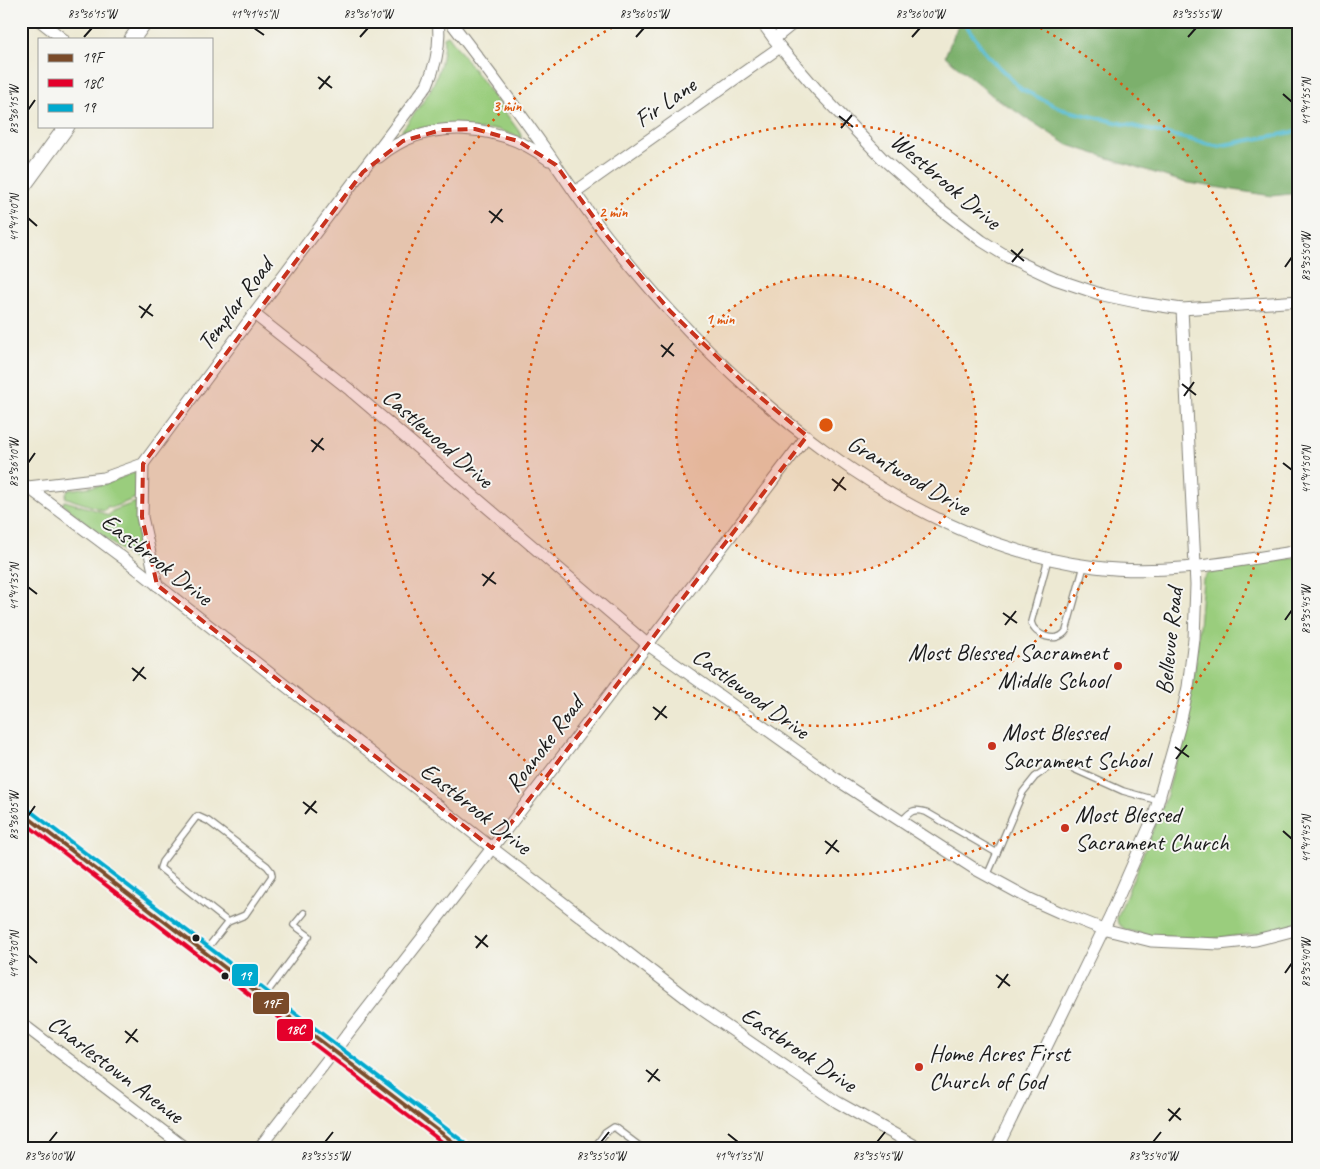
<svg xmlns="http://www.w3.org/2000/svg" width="1320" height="1169" viewBox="0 0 1320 1169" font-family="Caveat,sans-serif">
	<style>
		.green { fill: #9acd7d; stroke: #5b744c }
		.forest { fill: #7bb06c; stroke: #4c6644 }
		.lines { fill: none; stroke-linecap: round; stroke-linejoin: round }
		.stream { stroke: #54bbd1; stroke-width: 4 }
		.service-casing { stroke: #848278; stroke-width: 8 }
		.minor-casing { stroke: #848278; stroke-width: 13 }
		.tertiary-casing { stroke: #848278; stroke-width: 17 }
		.secondary-casing { stroke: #848278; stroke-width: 18 }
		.service { stroke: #fff; stroke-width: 5.5 }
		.minor { stroke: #fff; stroke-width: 11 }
		.tertiary { stroke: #fff; stroke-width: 15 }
		.secondary { stroke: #fce5cf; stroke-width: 16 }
		.bus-1-casing { stroke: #f6f6f2; stroke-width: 8 }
		.bus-2-casing { stroke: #f6f6f2; stroke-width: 8 }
		.bus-3-casing { stroke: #f6f6f2; stroke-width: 8 }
		.bus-1 { stroke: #7a4b2a; stroke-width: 4 }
		.bus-2 { stroke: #e4002b; stroke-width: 4 }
		.bus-3 { stroke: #00a9ce; stroke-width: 4 }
		.marked { fill: #c8321e; fill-opacity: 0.2; stroke: #c8321e; stroke-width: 4; stroke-dasharray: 10 6; stroke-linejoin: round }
		.ticks { fill: none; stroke: #1c1c1c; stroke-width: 2 }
		.ring { fill: none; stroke: #de560d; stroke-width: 2.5; stroke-dasharray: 2.5 5 }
		.poi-dot { fill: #c8321e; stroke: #f6f6f2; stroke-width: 2 }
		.bus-dot { fill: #1c1c1c; stroke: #f6f6f2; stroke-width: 2 }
		.labels { text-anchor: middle; stroke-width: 4; stroke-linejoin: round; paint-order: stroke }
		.street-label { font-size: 24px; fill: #1c1c1c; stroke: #f6f6f2 }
		.poi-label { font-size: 24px; fill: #1c1c1c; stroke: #f6f6f2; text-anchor: start }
		.centre { fill: #de560d; stroke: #f6f6f2; stroke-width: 2.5 }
		.ring-label { font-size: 15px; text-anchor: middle; font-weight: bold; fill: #de560d; stroke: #f6f6f2; stroke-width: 4; stroke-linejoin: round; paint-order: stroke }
		.line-badge { stroke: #f6f6f2; stroke-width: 2 }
		.badge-label { font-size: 14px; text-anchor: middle; font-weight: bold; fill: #fff }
		.neatline { fill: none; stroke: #1c1c1c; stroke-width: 2 }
		.ticks-label { font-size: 12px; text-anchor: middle; fill: #1c1c1c }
	</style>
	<rect width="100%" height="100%" fill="#f6f6f2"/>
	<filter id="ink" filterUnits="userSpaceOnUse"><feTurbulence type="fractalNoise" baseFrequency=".02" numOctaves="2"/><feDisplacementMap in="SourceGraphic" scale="10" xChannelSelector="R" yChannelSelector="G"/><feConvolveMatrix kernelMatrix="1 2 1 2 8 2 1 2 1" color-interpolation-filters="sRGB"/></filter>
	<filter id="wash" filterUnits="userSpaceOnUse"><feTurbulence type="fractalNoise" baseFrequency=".0096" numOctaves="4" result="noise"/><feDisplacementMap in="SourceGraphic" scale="20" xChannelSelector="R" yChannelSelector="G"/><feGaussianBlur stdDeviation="1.12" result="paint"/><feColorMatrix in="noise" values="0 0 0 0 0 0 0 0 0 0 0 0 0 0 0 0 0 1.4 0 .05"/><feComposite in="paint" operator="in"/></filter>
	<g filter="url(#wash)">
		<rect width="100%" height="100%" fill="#ede9d3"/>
		<g class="green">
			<path d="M448,35L521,134V138L496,129L405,134L402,130C426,98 443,79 444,37Z"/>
			<path d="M137,471L139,476L136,498L111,508L108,506L104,511C91,505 78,503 65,497L68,490L103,485Z"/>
			<path d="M65,501L99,511L108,516L112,511L136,502L139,558L132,559L62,504Z"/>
			<path d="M1299,557V923L1263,933L1209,939L1153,936L1125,930L1118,924L1117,918L1167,795L1185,723L1196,662L1203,579L1207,574L1217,571Z"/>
		</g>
		<path class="forest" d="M960,21H1287L1299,26V193L1272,196L1183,182L1068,145L994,97L945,56Z"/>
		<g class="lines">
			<path class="stream" d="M963,21L987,55L1021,89L1064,110L1218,146L1299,131"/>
		</g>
	</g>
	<g filter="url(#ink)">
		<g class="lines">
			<defs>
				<g id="service">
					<path d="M1048,559L1031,622C1034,636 1057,644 1066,631L1084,566"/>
					<path d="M901,822C910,812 912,808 926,812L997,853"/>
					<path d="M987,876L1023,792L1035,777L1049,767L1065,765L1123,791L1159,801"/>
					<path d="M206,950L228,922L245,915L272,876L271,871L267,866L208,821L197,816L162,862L160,868L228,922"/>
					<path d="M265,995L309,936L294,925L304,913"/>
					<path d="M594,1148L605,1133L614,1127L642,1148"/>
				</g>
				<g id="minor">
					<path d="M40,21L63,39"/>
					<path d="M450,21C484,65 518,110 550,156C569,184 588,213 609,239C726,387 902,543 1095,567C1164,576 1231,562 1299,551"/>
					<path d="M761,21L780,47L817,90L883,159L935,205L982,241L1008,257L1055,279L1103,295L1141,303L1182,309L1299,301"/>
					<path d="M774,39L796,21"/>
					<path d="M379,157C428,116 500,123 549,160"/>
					<path d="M575,192L780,47"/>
					<path d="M254,314L350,390L647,644L842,783L975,869L1030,899L1059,912L1103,929L1151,941L1219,944L1256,940L1299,929"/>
					<path d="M143,464L142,517L157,585"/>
					<path d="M21,482L123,558L492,848L694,1004L837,1102L919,1148"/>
					<path d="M28,487L104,478L143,464L254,314L427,85C436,65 441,44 438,21"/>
					<path d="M21,1023L185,1148"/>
					<path d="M259,1148L492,848L807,436"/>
					<path d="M997,1148L1110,916L1154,816L1179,728L1188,687L1194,639L1196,585L1182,309"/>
				</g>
				<g id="tertiary">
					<path d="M132,39L145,21"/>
					<path d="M21,189L67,126"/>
				</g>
				<path id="secondary" d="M21,812L461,1148"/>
			</defs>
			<use href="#service" class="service-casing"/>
			<use href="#minor" class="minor-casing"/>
			<use href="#tertiary" class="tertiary-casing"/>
			<use href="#secondary" class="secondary-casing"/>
			<use href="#service" class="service"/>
			<use href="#minor" class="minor"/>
			<use href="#tertiary" class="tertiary"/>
			<use href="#secondary" class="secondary"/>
			<defs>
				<path id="bus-1" d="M21,812L461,1148"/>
				<path id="bus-2" d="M21,820L450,1148"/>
				<path id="bus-3" d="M25,807L465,1143"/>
			</defs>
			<use href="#bus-1" class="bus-1-casing"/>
			<use href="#bus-2" class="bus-2-casing"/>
			<use href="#bus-3" class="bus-3-casing"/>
			<use href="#bus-1" class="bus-1"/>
			<use href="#bus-2" class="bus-2"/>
			<use href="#bus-3" class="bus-3"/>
		</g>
	</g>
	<path class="marked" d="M475,129L518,141L556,165L608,237L670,311L748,387L807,436L492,848L157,585L142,517L143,464L363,172L403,141L441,130Z"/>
	<path class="ticks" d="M254,28L264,35M84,37L92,28M360,37L368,28M636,37L644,28M912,37L920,28M1188,37L1196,28M318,77L332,88M319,89L330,76M1283,94L1292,102M28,110L35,100M839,116L853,127M841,128L852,115M489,211L503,222M28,218L37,226M491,223L502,209M1011,250L1024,261M1012,262L1023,249M1285,267L1292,257M139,306L153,316M141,318L151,304M661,345L674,356M662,357L673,343M1182,384L1196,395M1184,396L1194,382M311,440L324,450M312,452L323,438M28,463L35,453M1283,463L1292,470M832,479L846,490M834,491L844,477M482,574L496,584M483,586L494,572M28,587L37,594M1003,613L1017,623M1285,620L1292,610M1005,625L1016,611M132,668L146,679M133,681L144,667M653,707L667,718M655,720L666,706M1175,747L1189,757M1176,759L1187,745M303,802L317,813M305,814L316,801M28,816L35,806M1283,831L1292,839M825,841L839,852M826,854L837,840M475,936L488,947M476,948L487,935M28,955L37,963M1285,973L1292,963M996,975L1010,986M998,988L1008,974M125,1031L138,1042M126,1043L137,1029M646,1070L660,1081M648,1082L658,1069M1168,1109L1181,1120M1169,1121L1180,1108M728,1134L738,1142M49,1142L57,1132M325,1142L333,1132M601,1142L609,1132M877,1142L885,1132M1153,1142L1161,1132"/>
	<circle cx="826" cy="425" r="150" fill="#de560d" fill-opacity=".12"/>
	<g class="ring">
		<circle cx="826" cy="425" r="150"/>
		<circle cx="826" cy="425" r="301"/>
		<path d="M1027 21A451 451 0 1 1 625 21"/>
	</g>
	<g class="poi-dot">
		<circle cx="1118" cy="666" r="5"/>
		<circle cx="992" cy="746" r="5"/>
		<circle cx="1065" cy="828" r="5"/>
		<circle cx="919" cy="1067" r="5"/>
	</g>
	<g class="bus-dot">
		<circle cx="196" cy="938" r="4.5"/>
		<circle cx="225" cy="976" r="4.5"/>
	</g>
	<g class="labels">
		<g class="street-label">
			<text transform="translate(665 102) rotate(-35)" y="8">Fir Lane</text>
			<text transform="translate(946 181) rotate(40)" y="8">Westbrook Drive</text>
			<text transform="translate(235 304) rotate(-53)" y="8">Templar Road</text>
			<text transform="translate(438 438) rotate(41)" y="8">Castlewood Drive</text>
			<text transform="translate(909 475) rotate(30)" y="8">Grantwood Drive</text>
			<text transform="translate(157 559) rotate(38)" y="8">Eastbrook Drive</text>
			<text transform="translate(1169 641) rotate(-84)" y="8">Bellevue Road</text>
			<text transform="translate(751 693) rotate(36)" y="8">Castlewood Drive</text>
			<text transform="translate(544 744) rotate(-53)" y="8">Roanoke Road</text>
			<text transform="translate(476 808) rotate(38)" y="8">Eastbrook Drive</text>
			<text transform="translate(799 1049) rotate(34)" y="8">Eastbrook Drive</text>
			<text transform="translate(116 1069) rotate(37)" y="8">Charlestown Avenue</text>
		</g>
		<g class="poi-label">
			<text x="1108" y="660" text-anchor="end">Most Blessed Sacrament<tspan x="1108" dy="28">Middle School</tspan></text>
			<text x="1002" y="740">Most Blessed<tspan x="1002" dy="28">Sacrament School</tspan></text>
			<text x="1075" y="822">Most Blessed<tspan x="1075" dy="28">Sacrament Church</tspan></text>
			<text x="929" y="1061">Home Acres First<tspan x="929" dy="28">Church of God</tspan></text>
		</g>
	</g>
	<circle cx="826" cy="425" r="8" class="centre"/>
	<g class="ring-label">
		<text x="507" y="111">3 min</text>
		<text x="613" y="217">2 min</text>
		<text x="720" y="324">1 min</text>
	</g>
	<g class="line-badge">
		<rect x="231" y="963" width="28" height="24" rx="5" fill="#00a9ce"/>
		<rect x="252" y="991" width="38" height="24" rx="5" fill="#7a4b2a"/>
		<rect x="276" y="1018" width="38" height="24" rx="5" fill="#e4002b"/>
	</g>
	<g class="badge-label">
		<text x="245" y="980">19</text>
		<text x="271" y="1008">19F</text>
		<text x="295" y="1034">18C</text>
	</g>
	<rect width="1320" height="1169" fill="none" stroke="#f6f6f2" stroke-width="55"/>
	<rect x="38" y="38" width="175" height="90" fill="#f6f6f2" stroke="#9f9f9c"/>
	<rect x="48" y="54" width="25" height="8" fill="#7a4b2a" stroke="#9f9f9c"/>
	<text x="82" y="62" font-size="15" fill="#1c1c1c">19F</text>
	<rect x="48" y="79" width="25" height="8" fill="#e4002b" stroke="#9f9f9c"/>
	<text x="82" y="88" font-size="15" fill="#1c1c1c">18C</text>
	<rect x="48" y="104" width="25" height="8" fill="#00a9ce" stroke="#9f9f9c"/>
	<text x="82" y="112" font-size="15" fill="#1c1c1c">19</text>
	<rect x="28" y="28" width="1264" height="1114" class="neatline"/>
	<g class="ticks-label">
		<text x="92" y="18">83°36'15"W</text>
		<text x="254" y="18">41°41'45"N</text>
		<text x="368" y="18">83°36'10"W</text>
		<text x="644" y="18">83°36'05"W</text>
		<text x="920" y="18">83°36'00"W</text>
		<text x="1196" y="18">83°35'55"W</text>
		<text transform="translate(1306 102) rotate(-90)" y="4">41°41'55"N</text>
		<text transform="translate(14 110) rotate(-90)" y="4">83°36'15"W</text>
		<text transform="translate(14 218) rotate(-90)" y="4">41°41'40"N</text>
		<text transform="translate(1306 257) rotate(-90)" y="4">83°35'50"W</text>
		<text transform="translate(14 463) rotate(-90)" y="4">83°36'10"W</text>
		<text transform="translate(1306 470) rotate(-90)" y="4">41°41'50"N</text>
		<text transform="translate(14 587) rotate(-90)" y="4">41°41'35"N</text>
		<text transform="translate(1306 610) rotate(-90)" y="4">83°35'45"W</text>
		<text transform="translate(14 816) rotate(-90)" y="4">83°36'05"W</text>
		<text transform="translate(1306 839) rotate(-90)" y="4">41°41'45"N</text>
		<text transform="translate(14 955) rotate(-90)" y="4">41°41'30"N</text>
		<text transform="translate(1306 963) rotate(-90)" y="4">83°35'40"W</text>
		<text x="49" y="1160">83°36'00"W</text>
		<text x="325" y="1160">83°35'55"W</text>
		<text x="601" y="1160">83°35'50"W</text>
		<text x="738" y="1160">41°41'35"N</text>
		<text x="877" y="1160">83°35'45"W</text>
		<text x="1153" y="1160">83°35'40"W</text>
	</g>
</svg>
